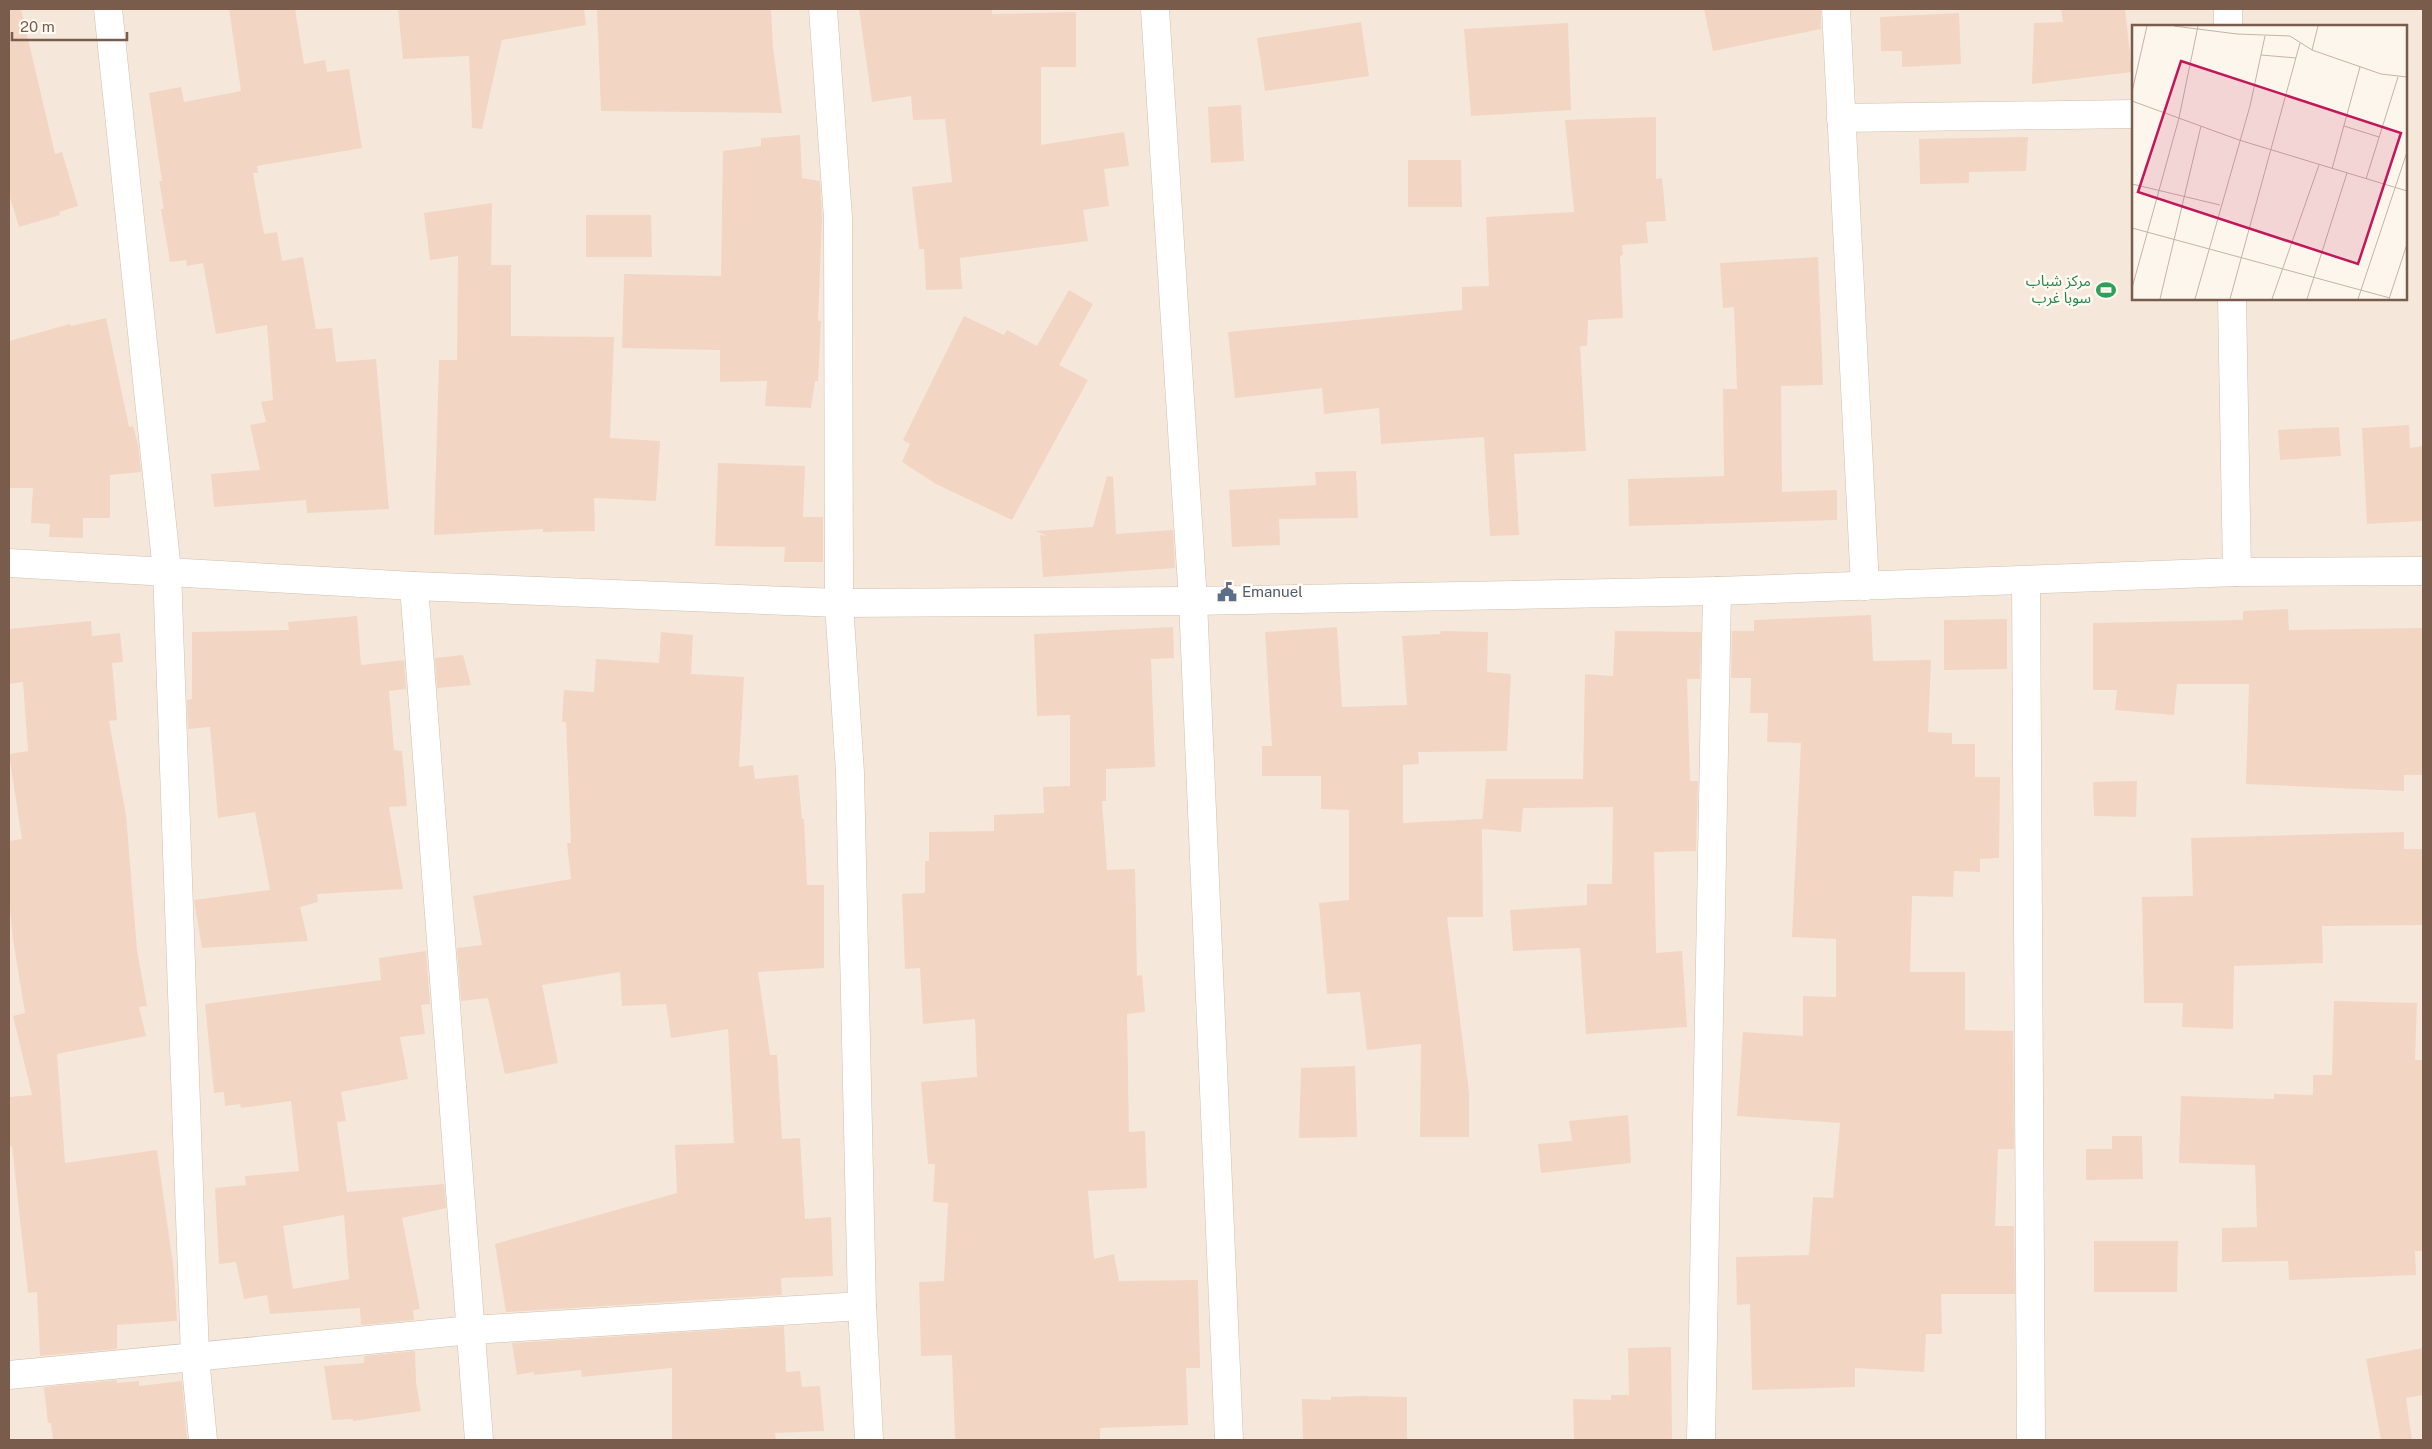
<svg xmlns="http://www.w3.org/2000/svg" width="2432" height="1449" viewBox="0 0 2432 1449" font-family="'Public Sans','Noto Sans Arabic',sans-serif">
	<style>
		.residential { fill: #f5e8da; fill-rule: evenodd }
		.building { fill: #f3d5c3; fill-rule: evenodd }
		.lines { fill: none; stroke-linecap: round; stroke-linejoin: round }
		.minor-casing { stroke: #d1beb0; stroke-width: 29 }
		.tertiary-casing { stroke: #d1beb0; stroke-width: 29 }
		.minor { stroke: #fff; stroke-width: 28 }
		.tertiary { stroke: #fff; stroke-width: 28 }
		.labels { text-anchor: middle; stroke-width: 5; stroke-linejoin: round; paint-order: stroke }
		.leisure-label { font-size: 15px; fill: #27864d; stroke: #fffaf3; text-anchor: end }
		.service-label { font-size: 15px; fill: #4e5e75; stroke: #fffaf3; text-anchor: start }
		.inset-road { fill: none; stroke: #c5b3a7; stroke-width: 1 }
		.view { fill: #c2185b; fill-opacity: 0.15; stroke: #c2185b; stroke-width: 2.5 }
		.inset-edge { fill: none; stroke: #7a5c4d; stroke-width: 2.5 }
	</style>
	<rect width="100%" height="100%" fill="#fdf6ec"/>
	<path class="residential" d="M9,9H2423V1440H9ZM2133,26H2406V299H2133Z"/>
	<g class="building">
		<path d="M9,9H21L55,154L62,152L78,206L59,212L60,215L19,227L9,194Z"/>
		<path d="M229,9H295L304,64L325,60L327,72L349,69L362,148L257,166L258,173H253L264,234L277,232L282,261L303,257L316,329L332,328L336,362L376,359L389,509L307,513L306,500L214,507L211,474L260,470L250,425L266,422L261,402L273,400L267,325L216,334L203,263L187,266L186,260L170,262L161,209H164L159,181H162L149,93L181,87L184,102L241,91Z"/>
		<path d="M398,9H584L586,25L502,40L482,129L472,128L469,56L403,59Z"/>
		<path d="M597,9H771L773,48L782,113L601,111Z"/>
		<path d="M859,9H992V14L1076,12V67H1041V145L1124,132L1129,166L1104,169L1109,206L1083,210L1088,241L960,258L962,289L926,290L924,249H919L912,187L952,182L945,119L913,120L911,96L872,102Z"/>
		<path d="M1704,9H1821V29L1713,51Z"/>
		<path d="M2061,9H2125L2132,72L2032,84L2034,23L2063,22Z"/>
		<path d="M1959,13L1961,64L1902,67V51H1881L1880,17Z"/>
		<path d="M1361,22L1369,76L1265,91L1257,38Z"/>
		<path d="M1568,23L1571,110L1471,116L1464,29Z"/>
		<path d="M1241,105L1244,161L1211,163L1208,107Z"/>
		<path d="M1656,117V179L1662,178L1666,221L1646,222L1648,243L1622,245L1623,255L1620,256L1623,318L1588,320L1587,346H1580L1586,451L1514,454L1519,535L1490,536L1484,437L1381,444L1379,408L1324,414L1322,388L1235,398L1228,332L1462,310V287L1489,286L1486,217L1574,212L1565,120Z"/>
		<path d="M800,135L802,178L820,181L822,219L818,321H821L818,381H815L811,408L765,406L767,381L720,382V350L622,348L624,274L721,276L723,151L761,146V138Z"/>
		<path d="M2028,137L2026,171L1969,172V183L1920,184L1919,139Z"/>
		<path d="M1408,160H1461L1462,207H1408Z"/>
		<path d="M492,203L491,265H511V336L614,337L610,438L660,441L656,501L594,498L595,531L543,532V529L434,535L439,360H457L458,256L430,260L424,213Z"/>
		<path d="M586,215H651L652,257H586Z"/>
		<path d="M1818,257L1823,385L1781,386L1782,492L1837,490V520L1629,526L1628,479L1724,476L1723,389H1737L1734,307L1723,308L1720,263Z"/>
		<path d="M1069,290L1093,304L1059,365L1088,380L1012,520L936,484L902,462L910,444L903,440L964,316L1004,335L1007,330L1037,346Z"/>
		<path d="M106,318L129,427L133,426L138,444L141,472L110,475V518H83V538L49,537L50,524L31,523L33,488H9V341L70,324L71,326Z"/>
		<path d="M2409,425L2410,448L2423,446V521L2367,524L2362,428Z"/>
		<path d="M2339,427L2341,456L2280,460L2278,430Z"/>
		<path d="M718,463L805,466L803,517H823V562H784L785,547L715,546Z"/>
		<path d="M1356,471L1358,518L1279,519L1280,545L1232,547L1229,490L1316,485L1315,472Z"/>
		<path d="M1107,476L1113,477L1116,534L1173,530L1175,568L1043,577L1040,535L1047,536L1036,531L1093,527Z"/>
		<path d="M2288,609L2289,630L2423,628V775H2404V791L2246,784L2249,684H2177L2174,715L2115,710L2117,690H2093V623L2243,620V611Z"/>
		<path d="M1871,615L1873,661L1931,660L1928,732L1952,733V744H1975V777H2000L1999,858L1980,859V872L1954,871L1953,897L1912,896L1910,972H1965V1030L2013,1031L2014,1149H1998L1995,1226H2014L2015,1294H1941L1942,1334H1926L1924,1372L1855,1368V1387L1752,1390L1750,1304L1737,1305L1736,1257L1809,1255L1813,1197L1833,1198L1840,1123L1737,1116L1743,1032L1803,1036V996L1836,997V939L1792,937L1801,743L1767,742L1768,713H1750L1751,678H1731L1732,631H1754V620Z"/>
		<path d="M357,616L361,665L404,660L406,689L389,691L394,750L402,751L407,806L389,807L403,889L317,894L318,902L300,907L308,941L202,948L194,900L270,890L255,812L218,818L210,727L188,729L187,700L192,699V632L289,630L288,622Z"/>
		<path d="M2007,619V669L1944,670V620Z"/>
		<path d="M91,621L92,636L120,633L123,662L112,663L117,720L109,721L126,815L137,950L147,1006L139,1007L146,1036L57,1054L65,1163L157,1150L174,1272L177,1321L117,1325V1349L40,1356L37,1292L28,1293L12,1146L9,1147V1097L32,1095L13,1016L25,1013L13,939L9,897V841L22,839L9,754L28,751L23,682L9,684V629Z"/>
		<path d="M1173,627L1174,658L1151,659L1155,767L1106,769V801H1102L1107,870L1135,869L1137,976L1142,975L1145,1012L1127,1014L1129,1132L1145,1131L1147,1188L1088,1191L1094,1259L1114,1254L1119,1281L1198,1280L1200,1368H1186L1188,1425L1100,1428V1440H955L952,1355L921,1356L919,1282L944,1281L948,1203L933,1202L935,1164H928L921,1082L977,1077L975,1019L923,1024L920,968L905,969L902,894L925,893V861H929V832L994,831V815L1044,813L1043,787L1070,786V715L1037,716L1034,634Z"/>
		<path d="M1337,627L1342,707L1407,705L1402,636L1440,634L1441,631L1488,632L1487,672L1511,674L1507,751L1418,752L1419,764L1403,765V823L1482,819V823L1486,779H1583L1585,674L1613,676L1615,631L1701,632L1700,679H1687L1690,781H1698L1696,851L1654,852L1656,953L1682,951L1687,1027L1586,1034L1580,948L1513,951L1510,910L1587,905V884H1612L1613,807L1523,808L1521,832L1482,829L1483,917H1447L1469,1092V1137H1420L1421,1044L1367,1050L1360,992L1327,994L1319,903L1349,900V810L1321,809V776H1262V746H1272L1265,632Z"/>
		<path d="M661,632L693,635L691,674L744,677L739,767L753,765L755,779L798,775L802,819H804L807,885H824V968L758,972L770,1055H777L782,1139L800,1138L805,1219L831,1217L833,1276L781,1278L782,1295L506,1312L495,1244L677,1193L675,1145L734,1143L728,1029L671,1038L666,1004L622,1006L620,972L542,985L558,1063L505,1074L488,998L461,1001L457,948L482,945L473,896L571,879L567,843H571L566,722H562L564,690L594,692L596,659L659,663Z"/>
		<path d="M463,655L471,685L437,688L435,658Z"/>
		<path d="M2137,781L2136,817L2094,816L2093,782Z"/>
		<path d="M2404,832V849H2423V925L2322,926L2323,963L2234,966L2233,1029L2182,1027L2183,1003H2144L2142,897L2193,896L2191,838Z"/>
		<path d="M426,951L430,1004L421,1005L425,1034L400,1037L408,1079L341,1092L346,1121L337,1122L347,1192L444,1184L446,1208L402,1218L420,1309L413,1310L414,1320L361,1325L360,1308L270,1314L267,1295L244,1299L236,1262L219,1264L215,1188L246,1185L245,1176L299,1171L291,1101L241,1108L240,1104L225,1106L224,1092L214,1093L205,1004L381,980L379,958ZM344,1215L349,1279L293,1289L283,1226Z"/>
		<path d="M2334,1001L2417,1003L2415,1060H2423V1251H2415L2416,1275L2289,1280L2288,1261L2222,1262V1228L2257,1227L2255,1165L2179,1163L2181,1096L2274,1099V1094L2313,1095V1075H2332Z"/>
		<path d="M1355,1066L1357,1137L1299,1138L1301,1068Z"/>
		<path d="M1628,1115L1631,1163L1541,1173L1538,1144L1572,1141L1569,1121Z"/>
		<path d="M2112,1136H2142L2143,1179L2086,1180V1149H2112Z"/>
		<path d="M2094,1241H2178L2177,1292H2094Z"/>
		<path d="M784,1326L786,1372L800,1371L802,1387L820,1386L824,1431L775,1433L776,1440H672V1368L582,1377L581,1370L534,1375V1372L517,1375L512,1343Z"/>
		<path d="M1671,1347L1672,1440H1574L1573,1399L1611,1400V1395H1629L1628,1348Z"/>
		<path d="M2423,1348V1395L2406,1398L2412,1440H2381L2366,1359Z"/>
		<path d="M415,1351L416,1382L421,1411L353,1421V1419L332,1420L324,1366L364,1363V1356Z"/>
		<path d="M117,1380V1383L139,1381V1386L182,1381L187,1440H53L51,1423H48L44,1387Z"/>
		<path d="M1362,1396L1407,1397V1440H1303L1302,1399L1331,1400V1397Z"/>
	</g>
	<g class="lines">
		<defs>
			<g id="minor">
				<path d="M108,9L167,571L195,1357L203,1440"/>
				<path d="M823,9L838,218L839,603L850,773L862,1306L869,1440"/>
				<path d="M1155,9L1193,601L1717,591L2237,572L2423,571"/>
				<path d="M1836,9L1865,586"/>
				<path d="M2228,9V26"/>
				<path d="M1841,118L2133,114"/>
				<path d="M2232,299L2237,572"/>
				<path d="M2026,581L2031,1440"/>
				<path d="M414,586L479,1440"/>
				<path d="M9,1375L471,1330L862,1306"/>
				<path d="M1701,1440L1717,591"/>
			</g>
			<path id="tertiary" d="M9,563L414,586L839,603L1193,601L1229,1440"/>
		</defs>
		<use href="#minor" class="minor-casing"/>
		<use href="#tertiary" class="tertiary-casing"/>
		<use href="#minor" class="minor"/>
		<use href="#tertiary" class="tertiary"/>
	</g>
	<defs>
		<symbol id="stadium-bare" viewBox="-9 -9 18 18"><path d="M0-5a6.5 5 0 1 0 0 10a6.5 5 0 1 0 0-10ZM-3.5-1.8h7v3.6h-7Z" fill="#2e9e5b" stroke="#fffaf3" stroke-width="2.5" paint-order="stroke"/></symbol>
		<symbol id="civic-bare" viewBox="-9 -9 18 18"><path d="M-.6-6.5H3V-4.5H.6V-3L4-1V1h2V6H-6V1h2V-1L-.6-3ZM-1.2 2.5V6h2.4V2.5Z" fill="#5c6f8a" stroke="#fffaf3" stroke-width="2.5" paint-order="stroke"/></symbol>
	</defs>
	<g fill-rule="evenodd">
		<use href="#stadium-bare" x="2092" y="276" width="28" height="28"/>
		<use href="#civic-bare" x="1213" y="578" width="28" height="28"/>
	</g>
	<g class="labels">
		<g class="leisure-label">
			<text x="2091" y="286">مركز شباب<tspan x="2091" dy="17">سوبا غرب</tspan></text>
		</g>
		<g class="service-label">
			<text x="1242" y="597">Emanuel</text>
		</g>
	</g>
	<g transform="translate(2132 25)">
		<rect width="275" height="275" fill="#fdf6ec"/>
		<path class="inset-road" d="M42,1L105,9L158,11L180,25L249,49L275,52M180,25L186,1M129,30L164,33M0,67L15,1M0,76L107,115L275,166M212,101L247,112M200,144L228,42M234,154L266,52M0,159L88,180M0,203L258,273M0,263L47,93L66,1M28,274L69,101M63,274L118,81L133,11M98,274L168,18M140,274L187,140M175,274L215,148M226,274L275,127M257,274L275,219"/>
		<path class="view" d="M49,36L269,108L226,239L6,167Z"/>
		<rect width="275" height="275" class="inset-edge"/>
	</g>
	<rect width="2432" height="1449" fill="none" stroke="#7a5c4d" stroke-width="20"/>
	<path d="M12 32v8h115v-8" fill="none" stroke="#7a5c4d" stroke-width="2.5"/>
	<text x="20" y="32" font-size="15" fill="#7a5c4d" stroke="#fffaf3" stroke-width="4" paint-order="stroke">20 m</text>
</svg>
